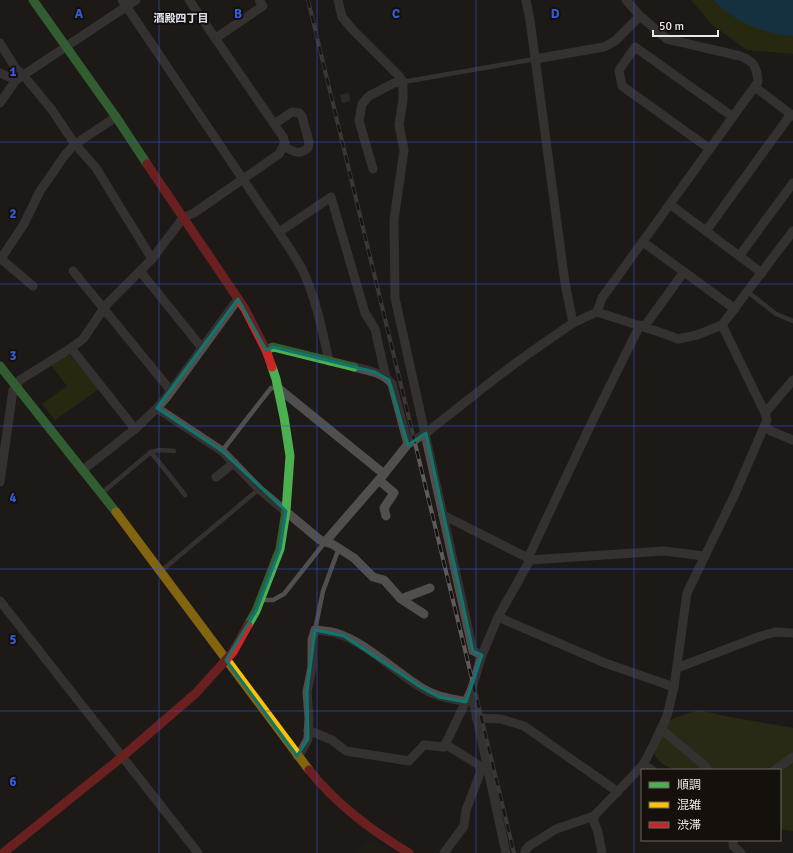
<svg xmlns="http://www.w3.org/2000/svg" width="793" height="853" viewBox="0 0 793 853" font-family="Signika,'Noto Sans JP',sans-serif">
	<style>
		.built { fill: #271d15 }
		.green { fill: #333a08 }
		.forest { fill: #383d13 }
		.water { fill: #0d4c6e }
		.building { fill: #433830 }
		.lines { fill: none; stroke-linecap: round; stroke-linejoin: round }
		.lane { stroke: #504f4e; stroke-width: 4.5 }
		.street { stroke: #504f4e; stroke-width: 9 }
		.fast { stroke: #4caf50; stroke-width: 9 }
		.slow { stroke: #ffc107; stroke-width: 9 }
		.jam { stroke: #c62828; stroke-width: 9 }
		.rail-casing { stroke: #5e5b5a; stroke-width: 4 }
		.rail { stroke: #16100c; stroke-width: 2.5; stroke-dasharray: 8; stroke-linecap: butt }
		.marked { fill: none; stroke: #0f766e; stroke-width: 3; stroke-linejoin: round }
		.grid { fill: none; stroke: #325dd9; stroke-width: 1; stroke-opacity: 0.55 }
		.labels { text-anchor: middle; stroke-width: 4; stroke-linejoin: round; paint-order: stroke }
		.neighbourhood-label { font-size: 11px; font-weight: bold; fill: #e2e3f2; stroke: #16100c }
		.grid-label { font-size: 13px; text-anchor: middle; font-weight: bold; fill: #325dd9; stroke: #16100c; stroke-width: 4; stroke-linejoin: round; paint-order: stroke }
	</style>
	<rect width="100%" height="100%" fill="#1d1a18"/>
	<path class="built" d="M372,840L391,853H354Z"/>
	<g class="green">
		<path d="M691,0H793V54L747,50L711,24Z"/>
		<path d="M68,353L99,389L55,420L42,404L67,386L51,365Z"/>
	</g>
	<path class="forest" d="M699,710L730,717L793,728V831L780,829V770H675C665,766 657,762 653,751C642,725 681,716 699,710Z"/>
	<path class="water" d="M714,0H793V36C764,34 733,22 714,0Z"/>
	<path class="building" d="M349,93L350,101L342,103L340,95Z"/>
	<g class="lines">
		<g class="lane">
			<path d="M403,82L535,59"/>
			<path d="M748,292L776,314L793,321"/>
			<path d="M222,451L271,388H276"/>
			<path d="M151,452L185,495"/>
			<path d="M103,492L151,452L160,450L174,451"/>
			<path d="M161,571L259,489"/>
			<path d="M261,600H273L284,594L325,542"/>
			<path d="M315,630L323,591L339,548"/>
		</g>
		<g class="street">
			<path d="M122,0L286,243C292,252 297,260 302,269C316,298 322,330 329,361"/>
			<path d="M338,0L342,17L352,29L399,76L403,82V100L399,125L404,150L394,220L395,298L473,651L482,655"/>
			<path d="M526,0L530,20L565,283L573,323"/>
			<path d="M216,38L263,6L259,0"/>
			<path d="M0,43L16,69L24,76L52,110L75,144L96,168L152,259"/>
			<path d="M535,59L604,47L615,41L640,16"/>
			<path d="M0,73L16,80L136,0"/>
			<path d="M755,87L793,116"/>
			<path d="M0,103L16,80"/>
			<path d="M274,124L292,112L299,113L302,116L309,142L308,148C299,156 293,151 283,146"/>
			<path d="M710,149L622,86L619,70L635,47L733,117"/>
			<path d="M373,169L359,121L362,104L369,96L394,83L403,82"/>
			<path d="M671,205L762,273"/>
			<path d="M706,231L791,114"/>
			<path d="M279,232L331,197L365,313L375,329L386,378"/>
			<path d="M643,242L735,309"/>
			<path d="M740,255L793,183"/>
			<path d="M1,259L33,286"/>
			<path d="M0,260L24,224L40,191L65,155L75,144L116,117"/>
			<path d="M73,271L171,391"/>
			<path d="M140,271L202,348"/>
			<path d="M597,312L602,298L758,82C757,67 754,61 740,56L667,39L640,16L626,0"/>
			<path d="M644,327L684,272"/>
			<path d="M71,348L135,429L157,408L222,451L259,489L320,540L332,544L354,558L373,577L384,580L401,599L424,614"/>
			<path d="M354,367C367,370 384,373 392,384L408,444"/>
			<path d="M278,388L384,474"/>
			<path d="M157,408L166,398L238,299"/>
			<path d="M765,413L793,380"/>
			<path d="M765,426L771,431L793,440"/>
			<path d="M83,470L135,429"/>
			<path d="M216,477L234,463"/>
			<path d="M379,480L394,493L384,508L386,516"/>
			<path d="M0,482L13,390L20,380L71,348L83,339L106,305L152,259L183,218L194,213L279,154L285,143L283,137L189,0"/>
			<path d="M443,515L528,558"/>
			<path d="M325,542L384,474L408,444L426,433L497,377L528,354L573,323L597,312L662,333L678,339L697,335L722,325L793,231"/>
			<path d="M530,560L664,551L704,556"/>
			<path d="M401,599L430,588"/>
			<path d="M0,601L198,853"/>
			<path d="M498,617L605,663L674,687"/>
			<path d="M677,668L758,637L775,632L793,633"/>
			<path d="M471,691L506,853"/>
			<path d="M476,718L501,719L524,726L618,792"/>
			<path d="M661,729L704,765L708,770"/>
			<path d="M308,730L332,740L346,751L409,761L424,745L444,747L471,691L482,655L498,617L530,560L528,558L591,424L640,325"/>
			<path d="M297,756L301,752L308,739L309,718L307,692L312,667V640L315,630C322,631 329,631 336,633C367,643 394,671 422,688C436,697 449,698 466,702"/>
			<path d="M643,765L652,770"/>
			<path d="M775,770L793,757"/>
			<path d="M733,840V846L741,853"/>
			<path d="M444,853L464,826L466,810L481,771V768L477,764L445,744"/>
			<path d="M525,853V851L529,846L556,829L594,816"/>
			<path d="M602,853L598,832L594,822V816L643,765L655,742L667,716L674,687L687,593L735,494L767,420L765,413L722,325"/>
		</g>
		<g class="fast">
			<path d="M33,0L116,117L147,164"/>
			<path d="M266,350L273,347L354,367"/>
			<path d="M0,366L116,512"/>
			<path d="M248,625L256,611L280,549L286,511L290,456L284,417L276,379L272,367"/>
		</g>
		<path class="slow" d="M116,512L309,770"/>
		<g class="jam">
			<path d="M147,164L245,309L266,350L272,367"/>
			<path d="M309,770C337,805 371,830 409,853"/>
			<path d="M3,853L122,757L196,693L233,652L248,625"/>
		</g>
		<defs>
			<path id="rail" d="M308,0L514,853"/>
		</defs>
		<use href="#rail" class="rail-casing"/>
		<use href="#rail" class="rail"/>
	</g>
	<path d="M0 0H793V853H0ZM238,299L266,350L273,347L375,372L389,380L408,445L426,433L473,651L482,655L466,702L439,697L422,688L344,636L315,630L307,692L308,739L297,756L226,660L256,611L280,549L286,511L222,451L157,408Z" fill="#1d1a18" fill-opacity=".55" fill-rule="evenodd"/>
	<path class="marked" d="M238,299L266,350L273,347L375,372L389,380L408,445L426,433L473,651L482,655L466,702L439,697L422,688L344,636L315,630L307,692L308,739L297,756L226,660L256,611L280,549L286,511L222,451L157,408Z"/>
	<path class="grid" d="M159,0V853M317,0V853M476,0V853M634,0V853M0,142H793M0,284H793M0,426H793M0,569H793M0,711H793"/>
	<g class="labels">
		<g class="neighbourhood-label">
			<text x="181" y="22">酒殿四丁目</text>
		</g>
	</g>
	<g class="grid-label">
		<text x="79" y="18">A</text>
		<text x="238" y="18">B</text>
		<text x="396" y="18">C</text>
		<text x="555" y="18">D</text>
		<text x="13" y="76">1</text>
		<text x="13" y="218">2</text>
		<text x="13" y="360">3</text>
		<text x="13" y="502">4</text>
		<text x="13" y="644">5</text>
		<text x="13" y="786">6</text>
	</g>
	<rect x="641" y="769" width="140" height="72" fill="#16100c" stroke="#6c6662"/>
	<rect x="649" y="782" width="20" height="6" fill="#4caf50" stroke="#6c6662"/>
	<text x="677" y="789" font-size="12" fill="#ece7e4">順調</text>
	<rect x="649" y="802" width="20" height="6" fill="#ffc107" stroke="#6c6662"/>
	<text x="677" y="809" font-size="12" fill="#ece7e4">混雑</text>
	<rect x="649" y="822" width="20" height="6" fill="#c62828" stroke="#6c6662"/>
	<text x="677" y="829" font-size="12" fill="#ece7e4">渋滞</text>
	<path d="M653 30v6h65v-6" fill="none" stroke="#ece7e4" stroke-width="2"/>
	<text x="659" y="30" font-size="12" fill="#ece7e4" stroke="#16100c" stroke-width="3" paint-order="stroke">50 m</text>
</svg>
